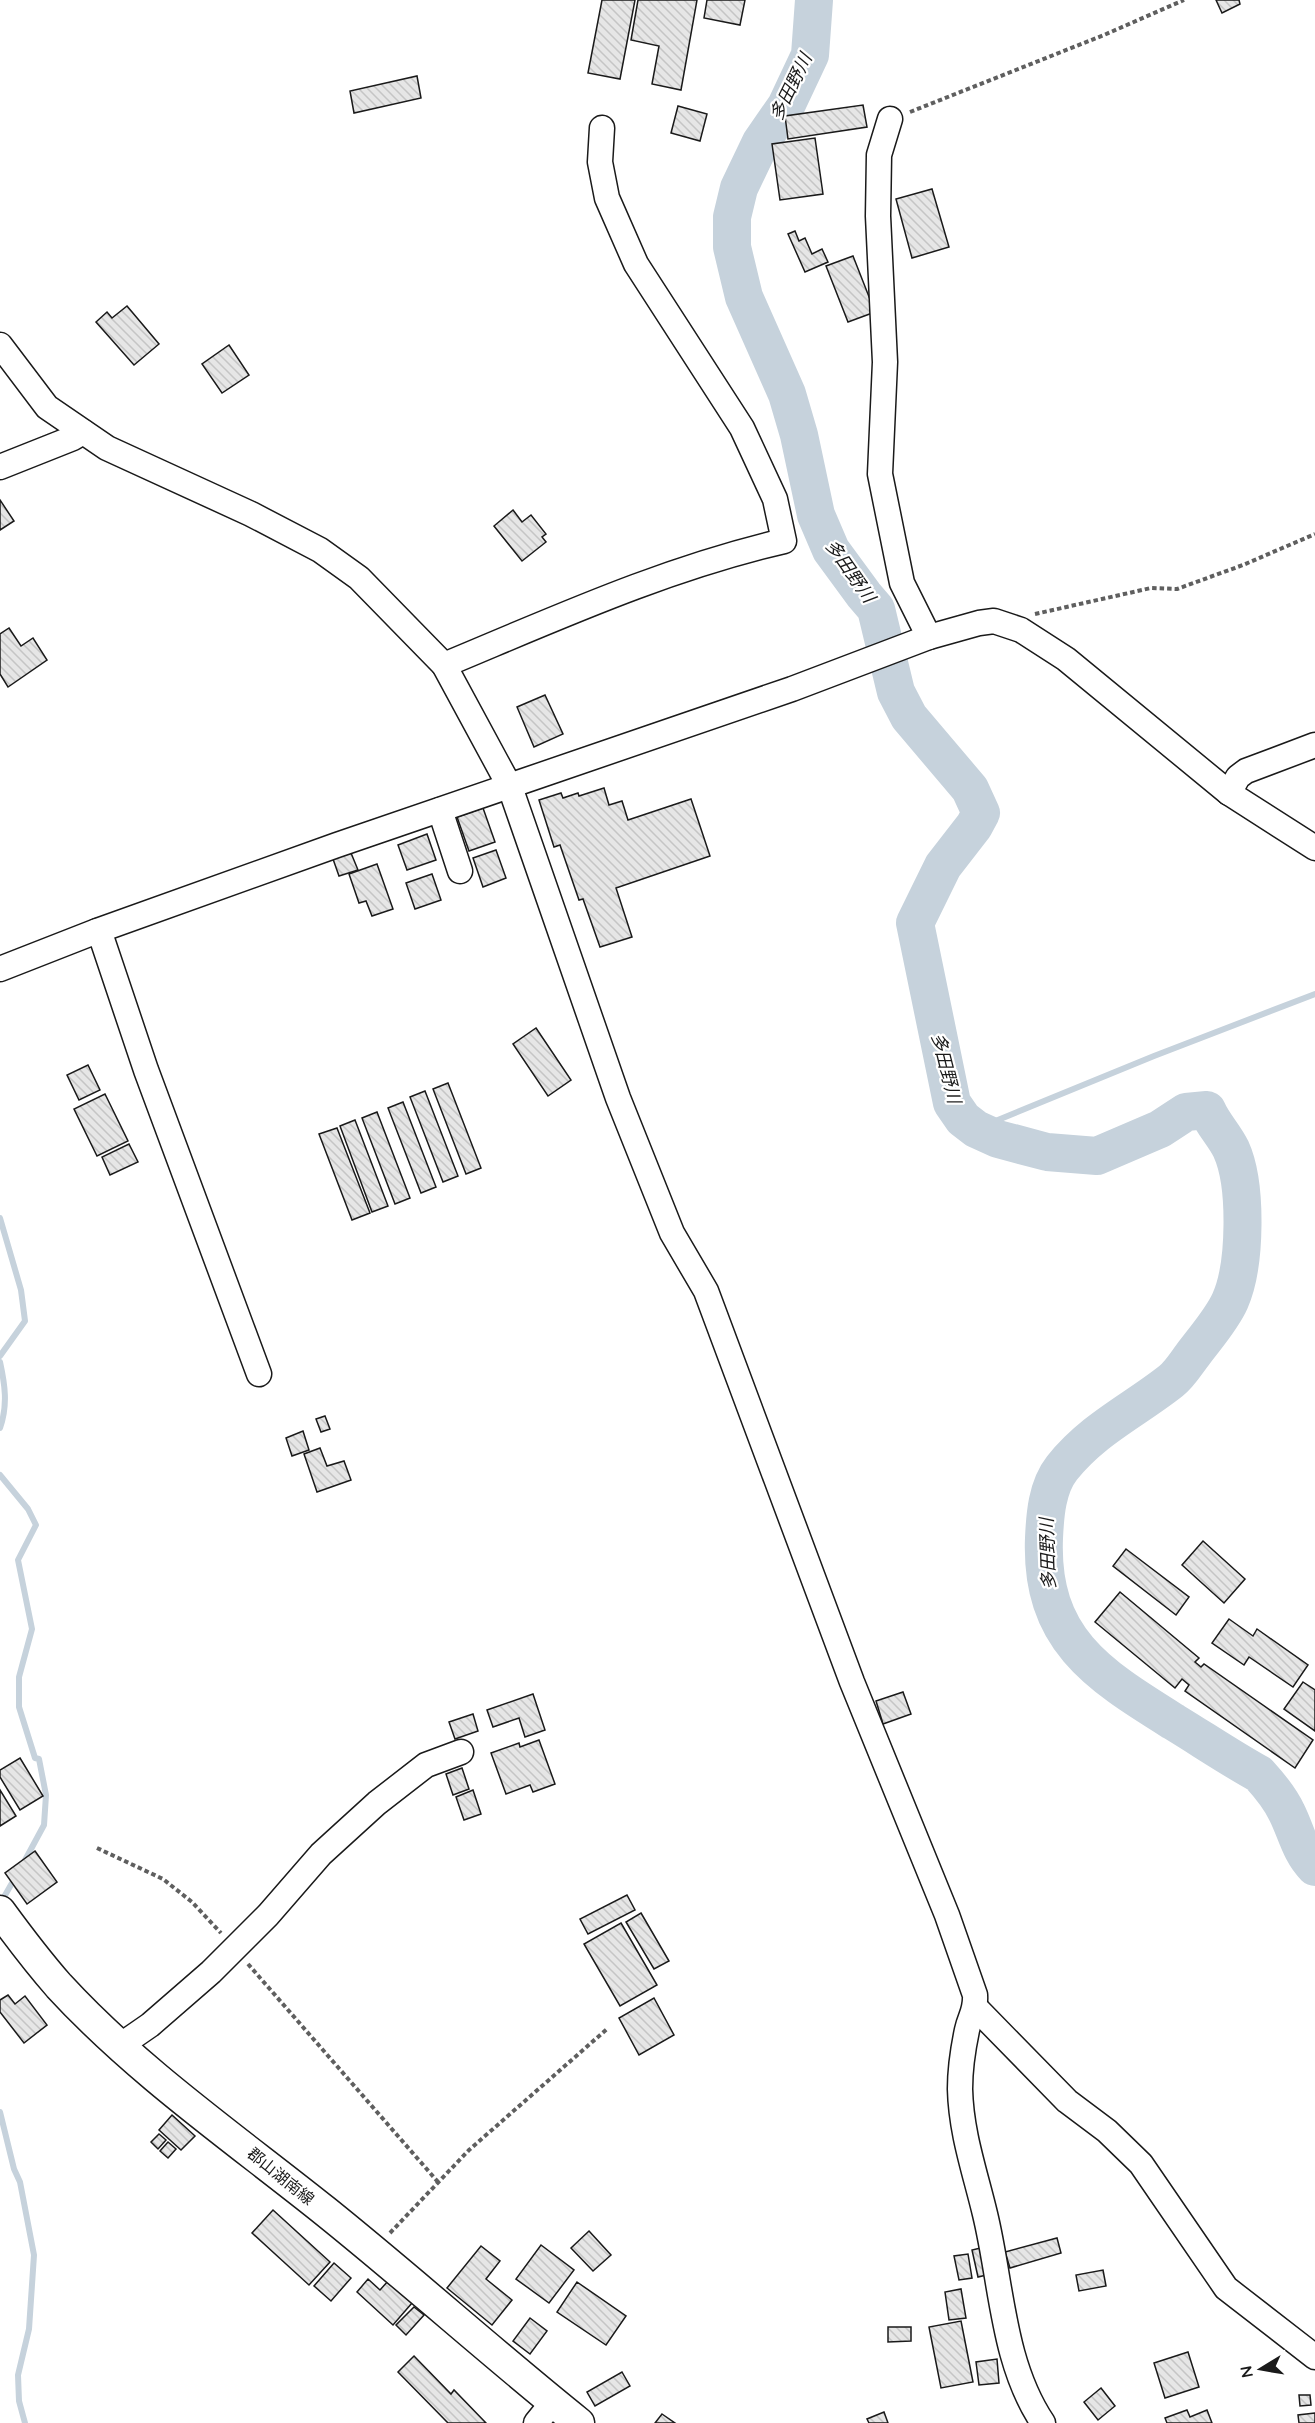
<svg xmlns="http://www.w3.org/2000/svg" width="1315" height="2423" viewBox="0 0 1315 2423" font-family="Quicksand,'Noto Sans JP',sans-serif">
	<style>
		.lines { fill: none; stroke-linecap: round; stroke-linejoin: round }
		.stream { stroke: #c6d2dc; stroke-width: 6 }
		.river { stroke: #c6d2dc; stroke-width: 38 }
		.building { fill: url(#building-back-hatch); stroke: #1a1a1a; stroke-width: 1.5 }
		.minor-casing { stroke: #1a1a1a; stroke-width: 27 }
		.major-casing { stroke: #1a1a1a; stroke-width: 33 }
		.path { stroke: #5f5f5f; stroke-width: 4; stroke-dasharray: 4.5 3; stroke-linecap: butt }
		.minor { stroke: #fff; stroke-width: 24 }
		.major { stroke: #fff; stroke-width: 30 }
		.labels { text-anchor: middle; stroke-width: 4.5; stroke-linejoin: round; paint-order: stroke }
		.street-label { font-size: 16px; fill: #1a1a1a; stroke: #fff }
		.water-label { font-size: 18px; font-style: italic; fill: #1a1a1a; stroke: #fff }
	</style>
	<defs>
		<pattern id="building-back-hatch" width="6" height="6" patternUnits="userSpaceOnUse" patternTransform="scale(1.5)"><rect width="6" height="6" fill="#e6e6e6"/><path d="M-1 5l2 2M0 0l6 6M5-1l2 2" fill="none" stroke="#c5c5c5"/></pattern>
	</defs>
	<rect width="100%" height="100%" fill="#fff"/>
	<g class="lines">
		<g class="stream">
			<path d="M976,1129L1154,1056L1315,994"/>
			<path d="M0,1218L21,1290L25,1321L0,1356"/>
			<path d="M0,1362C5,1385 8,1405 0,1428"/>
			<path d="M0,1475L28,1509L36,1525L18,1560L32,1629L19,1677V1707L35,1758L39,1759L46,1795L44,1825L24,1862"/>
			<path d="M0,1904L16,1876"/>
			<path d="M0,2112L14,2169L20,2182L34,2255L29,2329L18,2375L19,2401L25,2423"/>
		</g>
		<path class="river" d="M814,0L810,55L786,106L761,142L739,188L732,217V247L744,297L787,394L799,435L816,515L831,550L864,595L876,609L896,692L909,717L970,789L981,813L974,826L943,866L915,923L952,1103L963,1119L976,1129L998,1139L1047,1152L1097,1156L1160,1129L1186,1112L1207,1110C1213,1124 1224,1135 1231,1149C1247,1184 1246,1265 1230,1301C1222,1319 1206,1337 1194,1353C1187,1362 1180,1374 1171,1381C1133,1411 1093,1429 1062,1468C1047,1487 1045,1515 1044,1538C1040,1639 1097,1674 1174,1722C1202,1739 1230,1758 1259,1774C1270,1786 1280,1798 1287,1813C1296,1831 1300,1852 1315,1867"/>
	</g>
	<g class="building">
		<path d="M602,0H635L620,79L588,73Z"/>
		<path d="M638,0H697L681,90L652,84L659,46L631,40Z"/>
		<path d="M707,0H745L740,25L704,18Z"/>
		<path d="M1216,0H1239L1240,4L1222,13Z"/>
		<path d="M417,76L421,98L354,113L350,91Z"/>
		<path d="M863,105L867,127L788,139L785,116Z"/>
		<path d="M678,106L707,114L700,141L671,133Z"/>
		<path d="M815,138L823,194L780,200L772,144Z"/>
		<path d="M932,189L949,247L912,258L896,199Z"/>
		<path d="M795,231L799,241L805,238L812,254L822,249L828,262L805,272L788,234Z"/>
		<path d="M853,256L875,312L848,322L826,266Z"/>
		<path d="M127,306L159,344L134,365L96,322L107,312L112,318Z"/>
		<path d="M229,345L249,375L222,393L202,364Z"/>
		<path d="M0,500L14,521L0,530Z"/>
		<path d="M513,510L522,522L531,515L546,534L542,537L546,542L522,561L494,526Z"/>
		<path d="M9,628L21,646L33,638L47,660L8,687L0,674V634Z"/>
		<path d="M545,695L563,734L534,747L517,707Z"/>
		<path d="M604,788L609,805L622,801L628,820L691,799L710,856L616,888L632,937L600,947L583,899L579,900L560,845L554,847L539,800L561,793L563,798L578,793L579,796Z"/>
		<path d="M483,808L495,842L469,851L457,817Z"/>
		<path d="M427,834L436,860L407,870L398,845Z"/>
		<path d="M496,850L506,878L483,887L473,858Z"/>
		<path d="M351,853L358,870L339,876L333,859Z"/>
		<path d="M377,864L393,909L372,916L366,901L359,903L349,874Z"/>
		<path d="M432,874L441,900L415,909L406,883Z"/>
		<path d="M536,1028L571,1080L548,1096L513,1044Z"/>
		<path d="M88,1065L100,1090L79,1100L67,1075Z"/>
		<path d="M448,1083L481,1168L466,1174L433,1089Z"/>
		<path d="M425,1091L458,1176L443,1182L410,1097Z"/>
		<path d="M105,1094L128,1141L97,1156L74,1109Z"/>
		<path d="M403,1102L436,1187L421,1193L388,1108Z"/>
		<path d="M377,1112L410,1198L395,1204L362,1118Z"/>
		<path d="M355,1120L388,1206L372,1212L340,1126Z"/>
		<path d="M337,1128L370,1213L352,1220L319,1134Z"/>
		<path d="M129,1144L138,1162L110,1175L102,1157Z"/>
		<path d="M325,1416L330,1429L321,1432L316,1419Z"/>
		<path d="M303,1431L309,1450L292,1456L286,1438Z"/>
		<path d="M320,1448L327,1466L344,1461L351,1480L317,1492L304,1454Z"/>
		<path d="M1203,1541L1245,1579L1224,1603L1182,1565Z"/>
		<path d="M1126,1549L1189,1597L1176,1615L1113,1566Z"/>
		<path d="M1120,1592L1199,1658L1195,1662L1201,1667L1204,1664L1313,1740L1295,1768L1185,1691L1189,1685L1182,1679L1175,1688L1095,1622Z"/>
		<path d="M1229,1619L1253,1636L1257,1629L1308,1665L1293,1687L1249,1657L1244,1665L1212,1643Z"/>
		<path d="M1303,1682L1315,1690V1731L1284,1709Z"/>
		<path d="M903,1692L911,1714L883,1724L876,1701Z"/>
		<path d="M533,1694L545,1730L525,1737L519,1718L493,1727L487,1710Z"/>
		<path d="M473,1714L478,1731L455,1739L449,1722Z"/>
		<path d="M539,1740L555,1784L533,1792L530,1785L506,1794L491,1753L519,1743L520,1747Z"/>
		<path d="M20,1758L43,1796L20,1810L0,1777V1770Z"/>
		<path d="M462,1768L469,1789L453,1795L446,1774Z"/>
		<path d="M0,1790L16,1816L0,1826Z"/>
		<path d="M473,1790L481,1814L464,1820L456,1797Z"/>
		<path d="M35,1851L57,1882L27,1904L5,1873Z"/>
		<path d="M627,1895L635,1910L588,1934L580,1919Z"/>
		<path d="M641,1913L669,1961L654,1969L626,1922Z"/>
		<path d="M621,1923L657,1985L620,2006L584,1944Z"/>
		<path d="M8,1995L15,2004L25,1996L47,2025L24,2043L0,2012V2000Z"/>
		<path d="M654,1998L674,2035L639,2055L619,2018Z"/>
		<path d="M172,2115L195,2136L181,2150L159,2130Z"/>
		<path d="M159,2134L166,2140L158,2149L151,2142Z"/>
		<path d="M168,2142L176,2149L168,2158L160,2151Z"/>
		<path d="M273,2210L330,2262L309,2285L252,2233Z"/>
		<path d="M589,2231L611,2255L593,2271L571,2248Z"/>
		<path d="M1057,2238L1061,2253L1010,2268L1005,2252Z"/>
		<path d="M541,2245L574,2270L549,2303L516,2279Z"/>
		<path d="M481,2246L500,2261L486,2279L512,2300L492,2325L447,2288Z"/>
		<path d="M989,2246L995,2273L978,2277L972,2250Z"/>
		<path d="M968,2254L972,2278L959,2280L954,2256Z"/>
		<path d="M334,2263L351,2278L331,2301L314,2286Z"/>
		<path d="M1103,2270L1106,2286L1079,2291L1076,2275Z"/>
		<path d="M368,2279L380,2290L388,2281L412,2303L393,2325L357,2292Z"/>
		<path d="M577,2282L626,2316L606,2345L557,2312Z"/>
		<path d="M961,2289L966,2318L949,2320L945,2292Z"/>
		<path d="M414,2307L424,2315L406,2335L396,2325Z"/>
		<path d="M530,2318L547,2331L530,2354L513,2341Z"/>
		<path d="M961,2321L973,2382L941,2388L929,2327Z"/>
		<path d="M888,2327H911V2341L888,2342Z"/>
		<path d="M1188,2352L1199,2387L1165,2398L1154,2363Z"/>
		<path d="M414,2356L451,2394L454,2390L486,2423H448L398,2372Z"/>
		<path d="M997,2359L999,2383L979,2385L976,2362Z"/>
		<path d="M622,2372L630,2386L595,2406L587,2392Z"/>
		<path d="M1101,2388L1115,2406L1098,2420L1084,2402Z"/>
		<path d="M1299,2395H1310L1311,2405L1300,2406Z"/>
		<path d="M1187,2410L1190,2417L1207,2410L1212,2423H1167L1165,2418Z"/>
		<path d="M884,2412L888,2423H869L867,2419Z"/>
		<path d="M1315,2413V2423H1299L1298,2415Z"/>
		<path d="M662,2414L675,2423H655Z"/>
	</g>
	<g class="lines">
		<defs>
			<g id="minor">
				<path d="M890,119L879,155L878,216L885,362L880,474L902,583L929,637"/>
				<path d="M0,345L47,407L107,448L251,514L320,550L359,578L444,665L510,787L618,1098L672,1233L706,1291L852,1682L947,1915L975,1995C976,2011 970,2016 967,2030C963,2049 960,2070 960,2089C961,2133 975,2172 985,2214C1002,2284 1002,2362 1043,2423"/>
				<path d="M0,467L73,438L83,432"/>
				<path d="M444,665C557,618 664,569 784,541L775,499L742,428L636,264L607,198L600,162L602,128"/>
				<path d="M1229,793L1238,777L1246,771L1315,745"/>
				<path d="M440,810L460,871"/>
				<path d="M97,931L103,942L146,1070L259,1374"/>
				<path d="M0,969L97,931L337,845L792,689L929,637L979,623L994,621L1021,630L1066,659L1229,793L1315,848"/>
				<path d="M975,2007L1067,2101L1107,2131L1141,2164L1226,2288L1315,2357"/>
				<path d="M121,2045L150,2025L211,1972L268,1915L321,1854L377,1803L426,1765L461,1752"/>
				<path d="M536,2423L553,2402"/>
			</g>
			<path id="major" d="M0,1911C19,1937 38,1962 59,1986C137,2071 235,2139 325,2211C411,2280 493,2354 579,2423"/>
		</defs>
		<use href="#minor" class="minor-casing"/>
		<use href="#major" class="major-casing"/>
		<g class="path">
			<path d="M910,112L1104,35L1184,0"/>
			<path d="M1035,614L1151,588L1177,589L1243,565L1315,534"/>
			<path d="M97,1848L163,1879L192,1902L221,1933"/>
			<path d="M248,1964L438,2182"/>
			<path d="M390,2233L469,2150L607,2029"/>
		</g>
		<use href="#minor" class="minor"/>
		<use href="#major" class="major"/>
	</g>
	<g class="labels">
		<g class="street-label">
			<text transform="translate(281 2176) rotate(39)" y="6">郡山湖南線</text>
		</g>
		<g class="water-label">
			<text transform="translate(791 87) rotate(-64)" y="6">多田野川</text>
			<text transform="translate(850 571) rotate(55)" y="6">多田野川</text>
			<text transform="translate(946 1068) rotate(76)" y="6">多田野川</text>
			<text transform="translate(1048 1554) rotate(-92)" y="6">多田野川</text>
		</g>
	</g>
	<g transform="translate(1261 2369) rotate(259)" stroke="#ffffff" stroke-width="4.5" paint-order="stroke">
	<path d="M0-4.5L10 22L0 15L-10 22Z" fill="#1a1a1a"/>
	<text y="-9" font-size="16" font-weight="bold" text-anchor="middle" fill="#1a1a1a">N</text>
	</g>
</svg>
